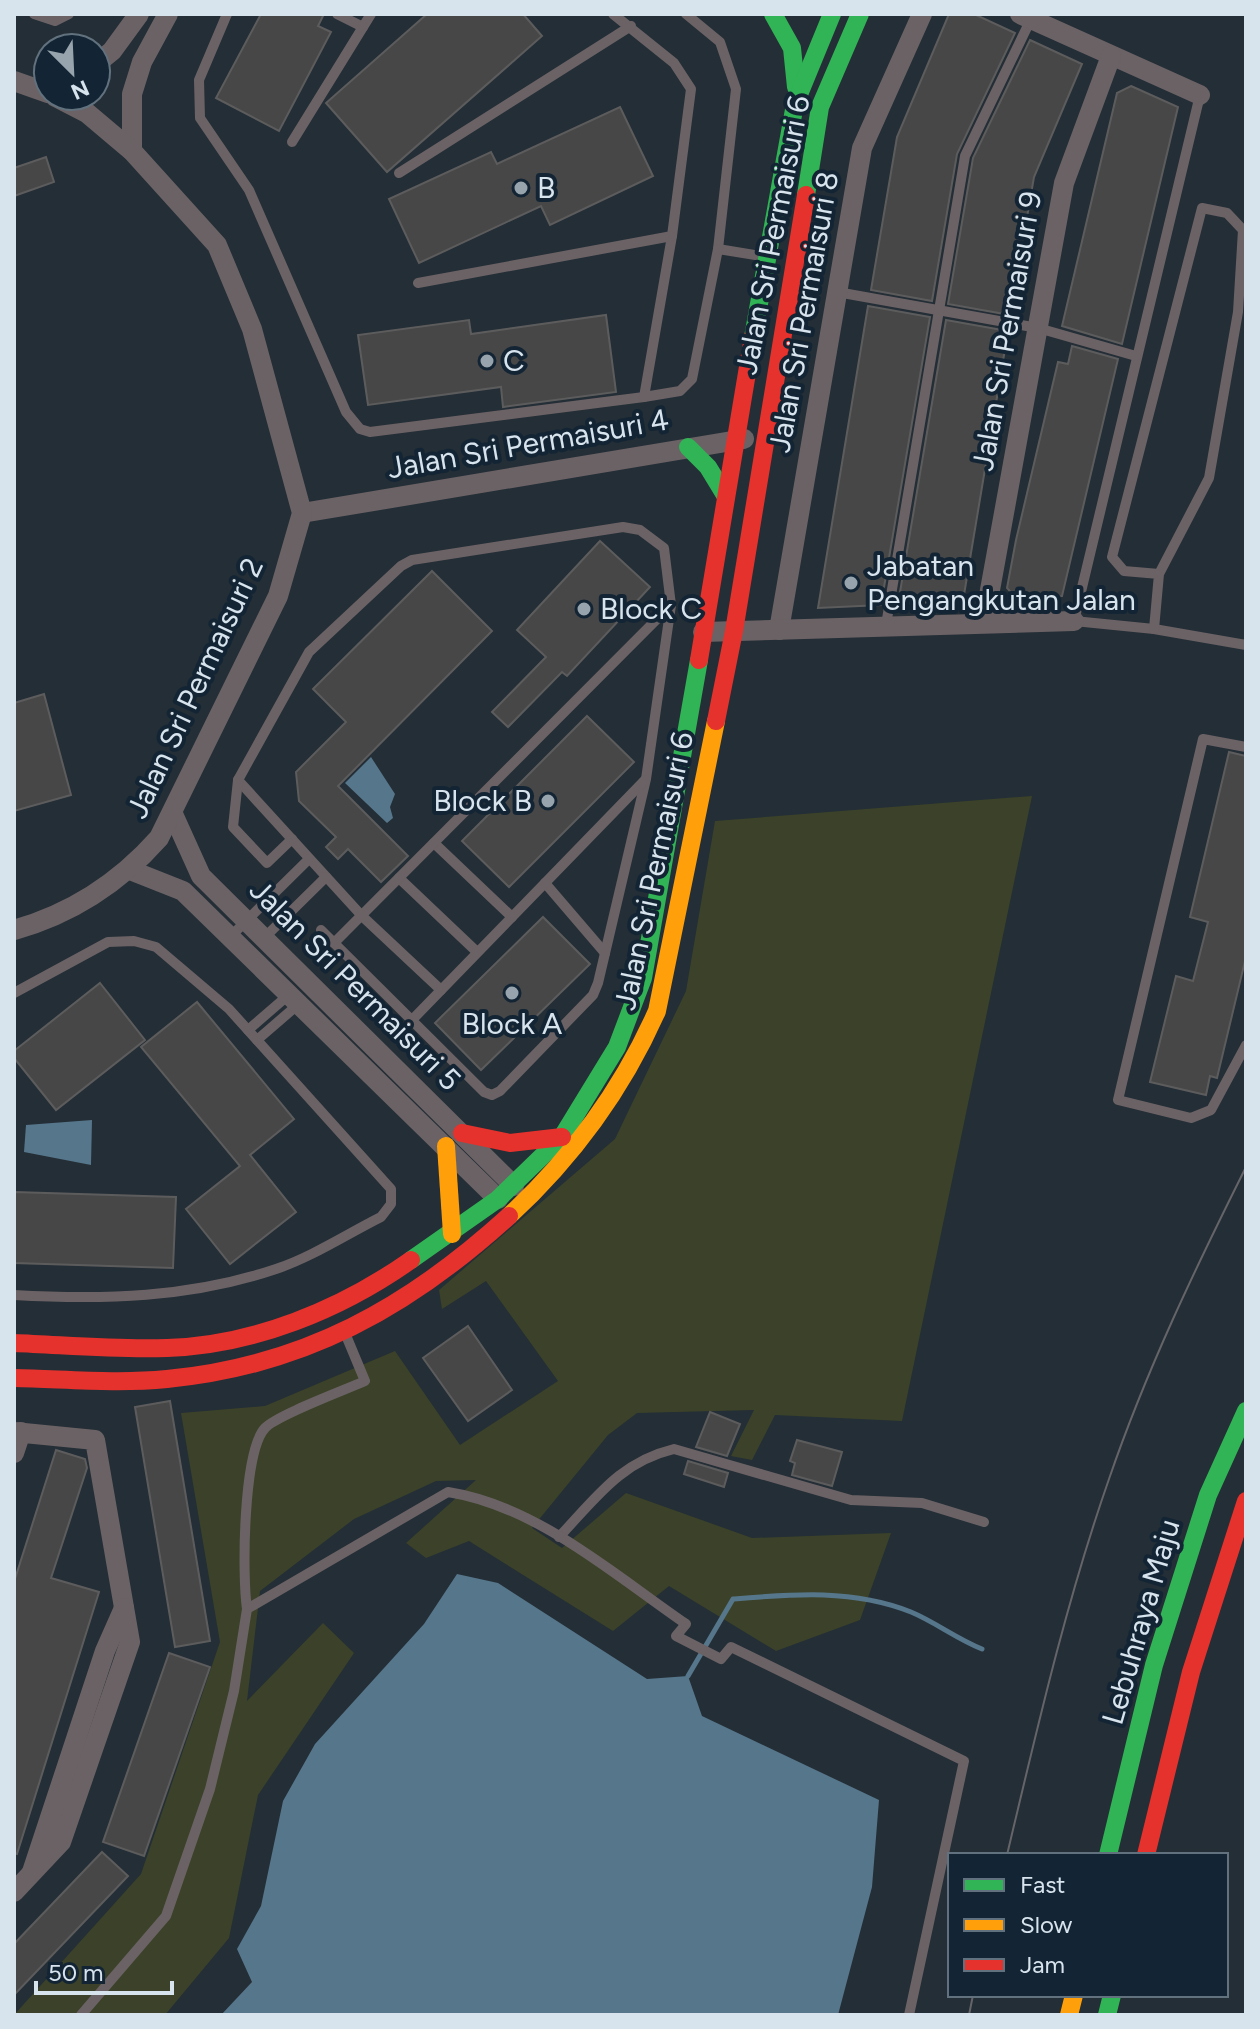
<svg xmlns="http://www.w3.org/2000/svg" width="1260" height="2029" viewBox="0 0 1260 2029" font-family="Figtree,sans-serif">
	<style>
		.green { fill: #3b4229 }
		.water { fill: #56768b }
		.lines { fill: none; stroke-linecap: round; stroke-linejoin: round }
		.stream { stroke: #56768b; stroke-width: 5 }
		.building { fill: #474748; stroke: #5d5c5d; stroke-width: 2 }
		.lane { stroke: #6b6265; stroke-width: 10 }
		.street { stroke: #6b6265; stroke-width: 20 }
		.fast { stroke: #30b455; stroke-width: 18 }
		.slow { stroke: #ff9f0a; stroke-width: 18 }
		.jam { stroke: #e5322d; stroke-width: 18 }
		.tram { stroke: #656469; stroke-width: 2 }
		.poi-dot { fill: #98a4ad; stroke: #132534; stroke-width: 3 }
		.labels { text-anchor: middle; stroke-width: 8; stroke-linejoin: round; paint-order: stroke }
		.poi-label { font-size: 30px; fill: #d7e3ed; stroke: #132534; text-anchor: start }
		.street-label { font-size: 30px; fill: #d7e3ed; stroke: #132534 }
	</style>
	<rect width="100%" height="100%" fill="#242e36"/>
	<path class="green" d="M1032,796L902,1421L775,1415L752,1460L731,1456L754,1410L637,1413L608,1435L532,1528L562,1548L626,1493L752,1538L891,1533L860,1620L776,1651L669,1586L613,1631L469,1541L426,1558L406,1543L476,1480L436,1481L354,1519L260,1591L247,1701L323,1623L354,1653L258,1795L229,1938L165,2015H14L141,1874L220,1642L181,1413L265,1406L395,1351L460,1445L558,1381L486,1281L442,1309L439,1290L615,1139L686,991L715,821Z"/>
	<g class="water">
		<path d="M371,757L395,794L390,807L393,818L387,823L345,783Z"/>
		<path d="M92,1120L91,1165L24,1152L26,1125Z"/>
		<path d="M457,1574L498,1583L647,1679L688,1676L702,1716L879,1800L872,1887L838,2015H221L252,1982L237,1949L261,1906L283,1801L315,1744L424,1624Z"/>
	</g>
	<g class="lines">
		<path class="stream" d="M688,1676L733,1599C794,1594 853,1589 911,1612C935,1622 957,1639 982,1649"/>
	</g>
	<g class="building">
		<path d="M261,14H324L318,26L331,32L279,131L216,98Z"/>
		<path d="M427,14H523L542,36L387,172L326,103Z"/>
		<path d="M949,14H974L1015,33L957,154L932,301L871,290L897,137Z"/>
		<path d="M1030,40L1082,64L1034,177L1010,315L948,304L973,158Z"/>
		<path d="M1131,86L1178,107L1122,344L1062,326L1117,93Z"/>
		<path d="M620,107L653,176L550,225L541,206L419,263L389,199L491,152L497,164Z"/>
		<path d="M46,157L54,182L14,196V168Z"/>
		<path d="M868,306L930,317L881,605L818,608Z"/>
		<path d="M606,315L616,392L503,407L501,387L368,405L358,335L469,320L471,334Z"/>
		<path d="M946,320L1008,331L963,601L898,604Z"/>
		<path d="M1072,346L1118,359L1062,596L1016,598L1007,588L1016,540L1058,362L1068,364Z"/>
		<path d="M600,541L650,587L567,676L562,672L508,727L492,712L546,657L517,630Z"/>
		<path d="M432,571L492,631L338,786L408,856L381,882L348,849L338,859L326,847L336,837L299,801L296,772L346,722L313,689Z"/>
		<path d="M44,694L71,795L14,811V703Z"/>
		<path d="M587,716L634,762L509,887L462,841Z"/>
		<path d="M1229,752L1246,756V957L1217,1078L1210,1076L1206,1095L1150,1082L1176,976L1193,981L1208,922L1190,917Z"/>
		<path d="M543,917L590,964L481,1070L435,1023Z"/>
		<path d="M100,983L145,1040L56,1110L14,1058V1051Z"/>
		<path d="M197,1002L294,1119L250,1155L296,1212L230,1264L186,1209L240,1166L141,1047Z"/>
		<path d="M14,1192L176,1197L173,1268L14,1263Z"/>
		<path d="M468,1326L512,1390L468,1421L423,1358Z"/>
		<path d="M170,1401L210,1641L175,1647L135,1407Z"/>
		<path d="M710,1412L740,1424L727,1456L696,1447Z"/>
		<path d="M797,1440L842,1452L832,1486L792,1475L795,1463L790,1461Z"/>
		<path d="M56,1450L85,1459L87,1468L51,1578L99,1592L17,1854L14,1853V1582Z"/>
		<path d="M688,1461L728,1473L724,1487L684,1474Z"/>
		<path d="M169,1653L210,1667L144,1856L103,1842Z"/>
		<path d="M102,1852L128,1876L14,1995V1944Z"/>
	</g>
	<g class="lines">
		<g class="lane">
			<path d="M34,14L55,21L69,14"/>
			<path d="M227,14L199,80L200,118L249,190L346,412L360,429L370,432L644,397L680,391L692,379L718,249L736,89L720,42L686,14"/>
			<path d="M337,14L363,27"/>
			<path d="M613,14L674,63L691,89L672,236L644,397"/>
			<path d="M1200,95L1074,621L1154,629L1246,645"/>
			<path d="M292,142L371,14"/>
			<path d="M399,173L631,26"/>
			<path d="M718,249L767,257"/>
			<path d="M418,283L672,236"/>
			<path d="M837,292L1038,328L1136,356"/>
			<path d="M886,625L965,156L1031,19"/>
			<path d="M1154,629L1159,574L1209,478L1238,312L1243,230L1227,213L1202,208L1112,557L1124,571L1159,574"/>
			<path d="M1246,747L1203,739L1118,1100L1191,1118L1211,1110L1246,1045"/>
			<path d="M238,780L362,916L441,990"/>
			<path d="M292,839L267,863L233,827L238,780L309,652L401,566L412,560L623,527L640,530L664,548L671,605L646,779L598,983L593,995L500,1091L492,1095L484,1092L321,930"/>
			<path d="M434,843L512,917"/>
			<path d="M399,878L477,952"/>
			<path d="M545,883L605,953"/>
			<path d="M230,937L309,859"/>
			<path d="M262,940L326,877"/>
			<path d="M334,943L671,605"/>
			<path d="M14,993L108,942L134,941L156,947L229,1009L391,1189V1204L381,1217C347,1234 312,1257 276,1269C190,1298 103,1300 14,1295"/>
			<path d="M412,1020L645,780"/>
			<path d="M248,1030L292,992"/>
			<path d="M257,1040L301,1002"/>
			<path d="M559,1537C596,1498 620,1462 674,1449L851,1500L922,1503L984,1522"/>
			<path d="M247,1609C242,1575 243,1452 265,1428C277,1415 345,1390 365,1381L345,1333"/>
			<path d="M81,2015L166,1916L210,1789L234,1691L247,1609L448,1492C537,1506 613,1574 686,1624L676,1636L721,1659L731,1647L964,1761L909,2015"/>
		</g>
		<g class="street">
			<path d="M1020,14L1200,95"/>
			<path d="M96,64L112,51L139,14"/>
			<path d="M14,81L48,93"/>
			<path d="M132,151V94L142,62L168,14"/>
			<path d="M302,513L744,439"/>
			<path d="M984,623L1064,183L1111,56"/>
			<path d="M779,630L862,148L922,14"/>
			<path d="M703,632L1074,621"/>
			<path d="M173,814L201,876L514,1186"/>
			<path d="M130,870L183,891L498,1199"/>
			<path d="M14,930C71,914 120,882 159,838L278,596L302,513L252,329L217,245L132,151L87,113L54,96"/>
			<path d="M14,1432L95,1440L130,1642L61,1842L14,1892"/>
			<path d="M14,1453L21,1432"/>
			<path d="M32,1872L105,1651L124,1608"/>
		</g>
		<g class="fast">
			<path d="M773,14L792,48L796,87"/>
			<path d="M806,195L820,107L860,14"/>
			<path d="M753,337L795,104L832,14"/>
			<path d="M688,447L708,467L725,495"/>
			<path d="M411,1260L498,1199L562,1137L617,1047L643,978L699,660"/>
			<path d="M1108,1855L1154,1665L1208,1495L1246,1411"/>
			<path d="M1107,2015L1112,1995"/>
		</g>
		<g class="slow">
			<path d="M446,1146L452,1234"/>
			<path d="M509,1216C573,1157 622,1090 657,1011L716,721"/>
			<path d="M1069,2015L1074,1995"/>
		</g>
		<g class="jam">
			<path d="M699,660L753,337"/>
			<path d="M716,721L734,631L806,195"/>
			<path d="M462,1133L510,1143L562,1137"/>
			<path d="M14,1343C65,1345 116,1350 167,1348C254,1345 340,1310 411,1260"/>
			<path d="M14,1378C65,1379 116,1384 167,1379C304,1366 409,1307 509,1216"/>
			<path d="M1146,1855L1191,1672L1246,1501"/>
		</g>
		<g class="tram">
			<path d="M1007,1855C1037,1729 1066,1602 1109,1479C1146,1371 1195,1269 1246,1167"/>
			<path d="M969,2015L973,1995"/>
		</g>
	</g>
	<g class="poi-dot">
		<circle cx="521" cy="188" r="8"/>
		<circle cx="487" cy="361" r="8"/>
		<circle cx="851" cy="583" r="8"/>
		<circle cx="584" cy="609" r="8"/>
		<circle cx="548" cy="801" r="8"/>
		<circle cx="512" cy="993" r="8"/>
	</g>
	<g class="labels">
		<g class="poi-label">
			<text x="537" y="198">B</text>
			<text x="503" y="371">C</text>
			<text x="867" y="576">Jabatan<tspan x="867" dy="34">Pengangkutan Jalan</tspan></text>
			<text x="600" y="619">Block C</text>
			<text x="532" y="811" text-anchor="end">Block B</text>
			<text x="512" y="1034" text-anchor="middle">Block A</text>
		</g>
		<g class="street-label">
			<text transform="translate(773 235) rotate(-79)" y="10">Jalan Sri Permaisuri 6</text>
			<text transform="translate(804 312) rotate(-80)" y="10">Jalan Sri Permaisuri 8</text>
			<text transform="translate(1007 331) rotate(-80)" y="10">Jalan Sri Permaisuri 9</text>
			<text transform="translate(528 444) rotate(-10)" y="10">Jalan Sri Permaisuri 4</text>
			<text transform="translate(195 688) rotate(-65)" y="10">Jalan Sri Permaisuri 2</text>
			<text transform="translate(654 871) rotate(-78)" y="10">Jalan Sri Permaisuri 6</text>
			<text transform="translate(355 985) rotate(45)" y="10">Jalan Sri Permaisuri 5</text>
			<text transform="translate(1141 1622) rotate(-74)" y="10">Lebuhraya Maju</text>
		</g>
	</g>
	<rect width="1260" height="2029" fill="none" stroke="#d7e3ed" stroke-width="32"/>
	<rect x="948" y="1853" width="280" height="144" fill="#132534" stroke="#61717e" stroke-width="2"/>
	<rect x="964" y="1879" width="40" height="12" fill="#30b455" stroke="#61717e" stroke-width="2"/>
	<text x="1020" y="1893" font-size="24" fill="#d7e3ed">Fast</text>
	<rect x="964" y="1919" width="40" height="12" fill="#ff9f0a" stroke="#61717e" stroke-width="2"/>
	<text x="1020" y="1933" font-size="24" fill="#d7e3ed">Slow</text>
	<rect x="964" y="1959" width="40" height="12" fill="#e5322d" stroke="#61717e" stroke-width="2"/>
	<text x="1020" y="1973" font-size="24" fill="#d7e3ed">Jam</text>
	<g transform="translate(72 72) rotate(156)"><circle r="38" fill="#132534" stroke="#61717e" stroke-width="2"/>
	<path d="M0-6L14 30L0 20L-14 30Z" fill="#98a4ad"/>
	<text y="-12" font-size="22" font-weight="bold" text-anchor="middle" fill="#d7e3ed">N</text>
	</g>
	<path d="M36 1981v12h136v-12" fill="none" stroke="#d7e3ed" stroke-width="4"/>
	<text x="48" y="1981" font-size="24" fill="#d7e3ed" stroke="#132534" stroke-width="6" paint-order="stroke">50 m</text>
</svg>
